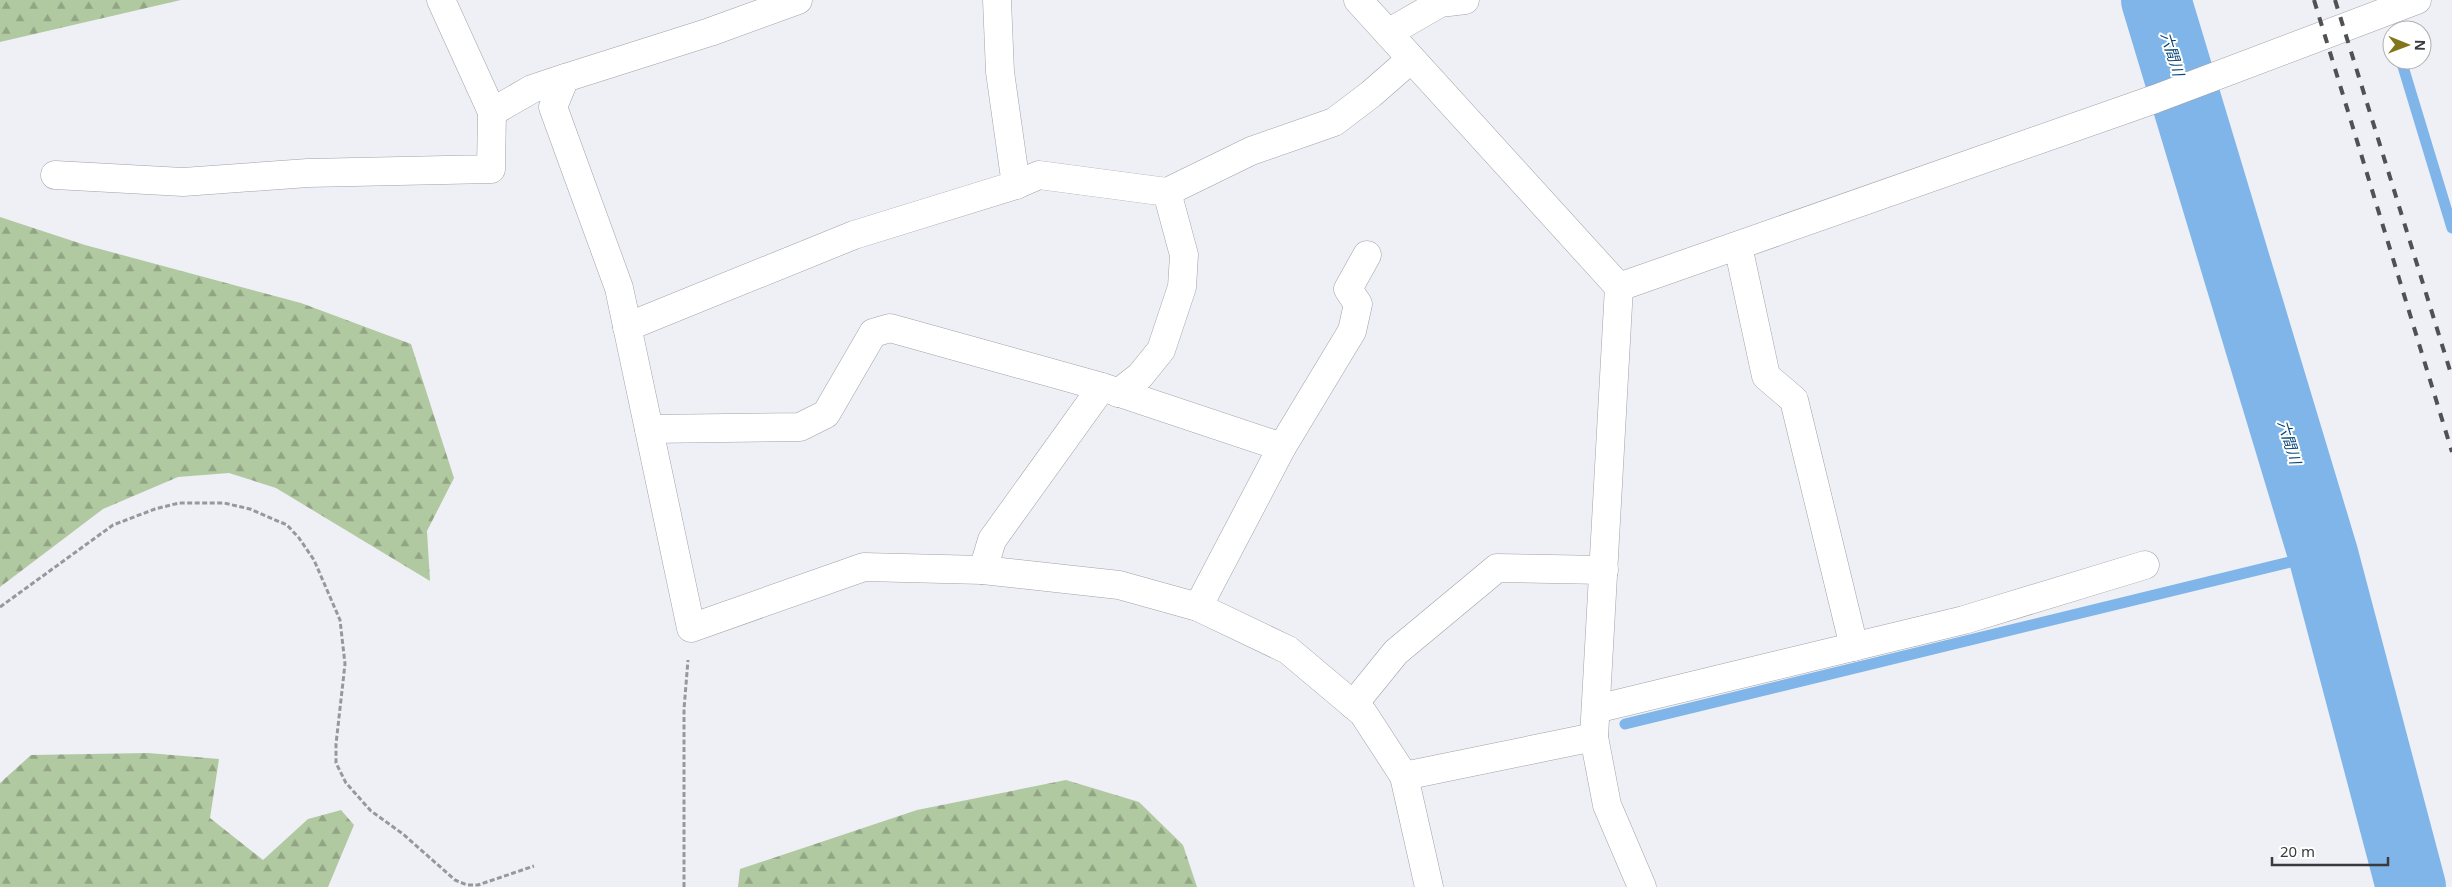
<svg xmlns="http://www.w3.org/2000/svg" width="2452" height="887" viewBox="0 0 2452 887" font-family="'Noto Sans','Noto Sans JP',sans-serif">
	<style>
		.forest { fill: url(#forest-firs) }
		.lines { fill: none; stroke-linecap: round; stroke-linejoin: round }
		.stream { stroke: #7fb5e9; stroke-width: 11 }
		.river { stroke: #7fb5e9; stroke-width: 70 }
		.minor-casing { stroke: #a0a2a8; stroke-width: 29 }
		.path { stroke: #97989c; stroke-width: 3; stroke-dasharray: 5 2.5; stroke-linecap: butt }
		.minor { stroke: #fff; stroke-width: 28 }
		.rail { stroke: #505153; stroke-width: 4; stroke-dasharray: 9 9; stroke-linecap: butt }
		.labels { text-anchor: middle; stroke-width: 4; stroke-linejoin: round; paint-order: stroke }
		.water-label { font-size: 15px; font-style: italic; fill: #0b4879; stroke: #fff }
	</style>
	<defs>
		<pattern id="forest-firs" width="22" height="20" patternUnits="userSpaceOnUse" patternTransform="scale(1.25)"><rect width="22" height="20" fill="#b1c9a0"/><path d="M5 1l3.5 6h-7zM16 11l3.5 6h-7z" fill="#91a484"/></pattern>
	</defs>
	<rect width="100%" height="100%" fill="#eef0f6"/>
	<g class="forest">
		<path d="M0,0H181L0,42Z"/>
		<path d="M0,217L85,245L301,303L411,344L454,478L427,531L430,581L276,488L229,473L178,477L103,509L0,587Z"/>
		<path d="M148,753L219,759L210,818L263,860L308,819L341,810L354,825L328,887H0V783L31,755Z"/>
		<path d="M1066,780L1139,802L1183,845L1197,887H738L740,869L917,810Z"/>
	</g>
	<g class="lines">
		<g class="stream">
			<path d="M2401,60L2452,228"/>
			<path d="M1625,724L2323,554"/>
		</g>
		<path class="river" d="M2156,0L2323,554L2411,887"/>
		<defs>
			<g id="minor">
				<path d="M798,0L710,32L565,78L553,107L619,288L691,628L864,567L983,570L1119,585L1198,607L1288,650L1363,713L1404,776L1594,737"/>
				<path d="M1358,0L1619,287L1594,737L1607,805L1642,887"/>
				<path d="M1388,33L1440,3L1465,0"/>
				<path d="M492,112L532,89L565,78"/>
				<path d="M55,175L183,182L308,173L491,169L492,112L441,0"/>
				<path d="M1016,185L1039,175L1167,192L1184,255L1182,287L1161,350L1140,376L1118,393"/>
				<path d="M1167,192L1251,151L1334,122L1371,94L1411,59"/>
				<path d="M1738,246L1766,376L1794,400L1854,647"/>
				<path d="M1619,287L2155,99L2417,0"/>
				<path d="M627,327L854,235L1016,185L1000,72L997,0"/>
				<path d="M649,429L800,427L826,414L873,333L890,328L1102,387L1282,447"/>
				<path d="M983,570L992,540L1102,387"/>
				<path d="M1198,607L1282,447L1352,331L1358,304L1348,289L1367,255"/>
				<path d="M1353,705L1396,652L1497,568L1604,570"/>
				<path d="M1596,709L1964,620L2145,565"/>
				<path d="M1404,776L1429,887"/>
			</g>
		</defs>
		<use href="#minor" class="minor-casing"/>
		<g class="path">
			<path d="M0,607L113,525L155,509L179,503H224L250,509L287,525L299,538L314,560L340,620L345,664L336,744V763L346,783L371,811L403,834L455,880L467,885H478L534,866"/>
			<path d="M684,887V709L688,660"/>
		</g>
		<use href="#minor" class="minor"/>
		<g class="rail">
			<path d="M2314,0L2452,452"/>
			<path d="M2335,0L2452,377"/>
		</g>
	</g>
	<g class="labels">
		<g class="water-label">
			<text transform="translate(2172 54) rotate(73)" y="5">六間川</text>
			<text transform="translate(2289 442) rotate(73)" y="5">六間川</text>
		</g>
	</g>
	<g transform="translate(2407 45) rotate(91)"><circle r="24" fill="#ffffff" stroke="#b0b0b1"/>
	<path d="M0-4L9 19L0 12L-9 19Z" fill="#83761a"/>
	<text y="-8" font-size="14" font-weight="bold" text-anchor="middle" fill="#393a3c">N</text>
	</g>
	<path d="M2272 857v8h116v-8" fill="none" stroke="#393a3c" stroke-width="2.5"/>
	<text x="2280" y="857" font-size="15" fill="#393a3c" stroke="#ffffff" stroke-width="4" paint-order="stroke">20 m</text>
</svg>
